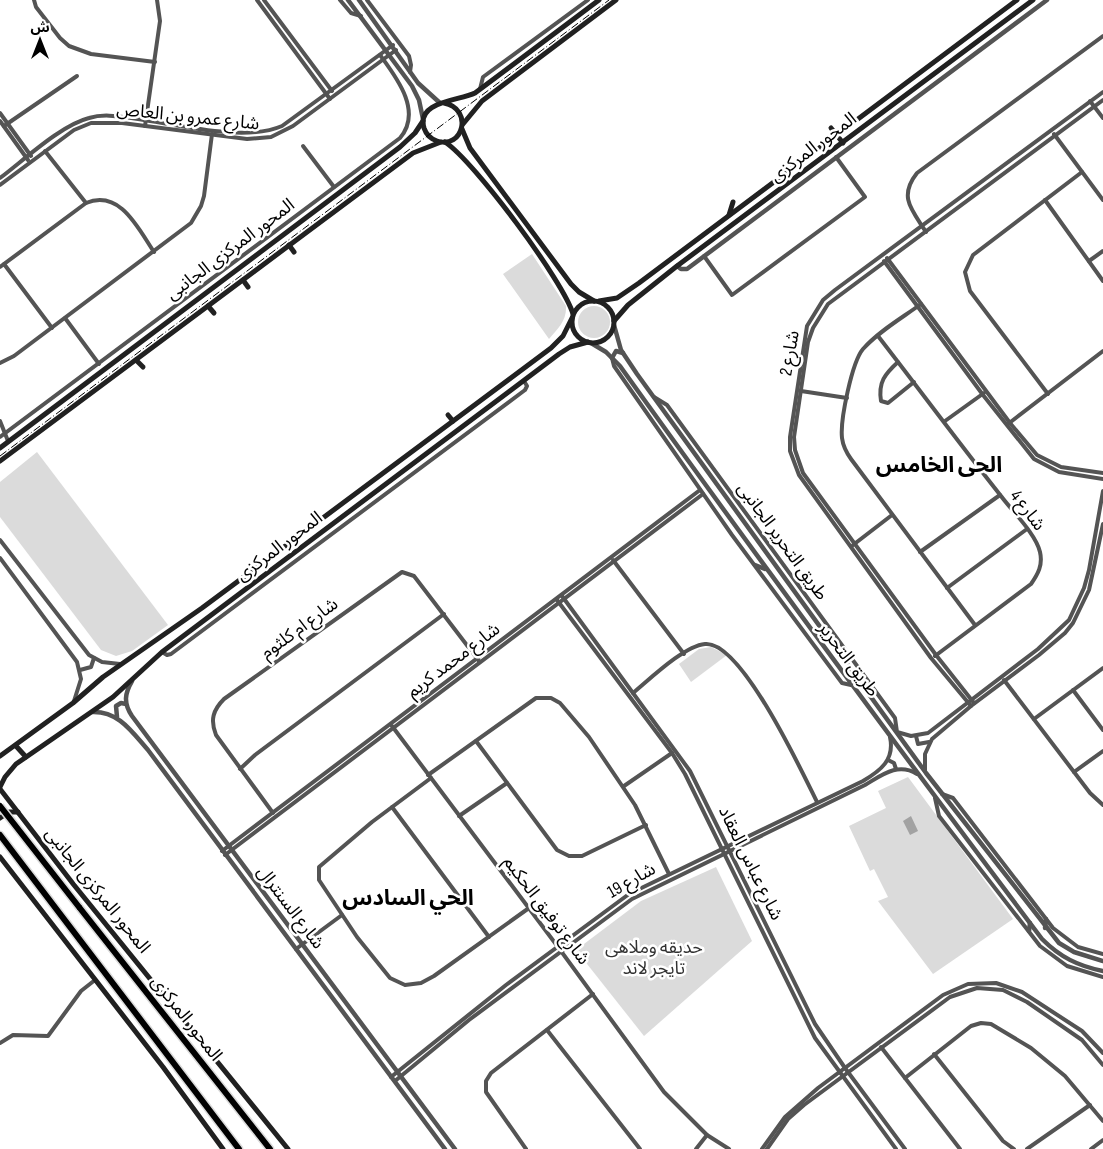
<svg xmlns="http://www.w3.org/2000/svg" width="1103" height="1149" viewBox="0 0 1103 1149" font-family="'Sofia Sans Condensed','Noto Sans Arabic',sans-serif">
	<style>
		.green { fill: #dbdbdb }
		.water { fill: #a2a2a2 }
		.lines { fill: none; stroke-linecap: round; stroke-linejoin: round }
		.trunk-casing { stroke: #dbdbdb; stroke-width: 9 }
		.minor { stroke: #545454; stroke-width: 4 }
		.tertiary { stroke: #545454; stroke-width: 4.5 }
		.secondary { stroke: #212121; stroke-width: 5 }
		.trunk { stroke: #000; stroke-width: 6 }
		.rail { stroke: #000; stroke-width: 1; stroke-dasharray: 8 2.5 1 2.5; stroke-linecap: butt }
		.trunk-bridge-casing { stroke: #dbdbdb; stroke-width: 9; stroke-linecap: butt }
		.trunk-bridge { stroke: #000; stroke-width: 6 }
		.labels { text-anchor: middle; stroke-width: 5; stroke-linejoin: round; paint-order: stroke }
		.street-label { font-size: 18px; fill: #000; stroke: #fff }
		.park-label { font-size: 18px; fill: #323232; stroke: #fff }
		.district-label { font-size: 22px; font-weight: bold; fill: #000; stroke: #fff }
	</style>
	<rect width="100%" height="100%" fill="#fff"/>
	<g class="green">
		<path d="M532,254L566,306C567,320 558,329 549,339L503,274Z"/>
		<circle cx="594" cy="322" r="16"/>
		<path d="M37,452L168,625L132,651L116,656L101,650L0,517V482Z"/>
		<path d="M711,647L727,655L691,682L679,664L699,649Z"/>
		<path d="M908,777L1013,919L933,974L878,901L888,897L874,869L870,871L849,826L886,808L878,791Z"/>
		<path d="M716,867L752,941L644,1036L576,950L641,901Z"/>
	</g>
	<path class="water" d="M911,816L918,831L910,835L903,821Z"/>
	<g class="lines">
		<defs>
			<g id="trunk">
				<path d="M0,835L239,1149"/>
				<path d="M79,907L270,1149"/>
			</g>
		</defs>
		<use href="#trunk" class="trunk-casing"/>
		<g class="minor">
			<path d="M34,0L36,7L60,38L69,46L91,54L155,62"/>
			<path d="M257,0L330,99"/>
			<path d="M264,0L332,91"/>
			<path d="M340,0L351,13L361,16"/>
			<path d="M367,0L409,56L411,65L410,72"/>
			<path d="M480,89L483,77L588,0"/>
			<path d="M1090,101L1103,118"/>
			<path d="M0,113L31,156"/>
			<path d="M0,121L28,160"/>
			<path d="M4,126L77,76"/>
			<path d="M145,126L160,21L157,0"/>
			<path d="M1054,134L1103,200"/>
			<path d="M303,146L334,187"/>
			<path d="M45,151L86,203"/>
			<path d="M0,178C24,160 61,125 89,118C105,113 122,117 138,119C179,125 245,142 282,126L393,45"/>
			<path d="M0,185L74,130L91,123H122L247,139L271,137L293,126L396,50"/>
			<path d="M1045,200L1103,281"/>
			<path d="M926,232C912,210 898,197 917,173L1103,36"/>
			<path d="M704,256L732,295L865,197L836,157"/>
			<path d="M887,258L1010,423L1037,455L1061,467L1103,473"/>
			<path d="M884,261L983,395L1034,459L1059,472L1103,479"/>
			<path d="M1089,261L1103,251"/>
			<path d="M4,264L52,328"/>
			<path d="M0,267L86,203C120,189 138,228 154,252"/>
			<path d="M921,304C902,318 879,331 863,349C852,362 840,420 842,438C843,446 846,452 851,459L975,625"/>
			<path d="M65,318L99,364"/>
			<path d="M878,336C919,389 959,443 1001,496C1012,511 1036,534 1040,552C1043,565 1038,574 1031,584L935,656"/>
			<path d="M612,358L614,366L732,535L842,683L851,685"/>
			<path d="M898,362C885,374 878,382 881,401L888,403L914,382"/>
			<path d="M0,363L14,356L191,223L201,206L204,196L212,134"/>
			<path d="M801,391L847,398"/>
			<path d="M1048,394L970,291L965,272L973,255L1082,172"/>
			<path d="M654,397L667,405L895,718L897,732L911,736L928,733L1038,649L1069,620L1084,588L1089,570L1103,491"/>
			<path d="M0,421L8,441"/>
			<path d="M945,421L984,393"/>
			<path d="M1008,424L1103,351"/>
			<path d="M0,437L400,138C423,111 396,77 380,55"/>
			<path d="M0,540L89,655L102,662L120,664"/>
			<path d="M853,545L892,515"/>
			<path d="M920,552L1000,495"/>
			<path d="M0,558L77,662L81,679L74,701"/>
			<path d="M613,560L684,654"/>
			<path d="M947,588L1027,529"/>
			<path d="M562,596L690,771L815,1024L845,1068L905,1149"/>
			<path d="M557,600L672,753L685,774L815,1038L896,1149"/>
			<path d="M162,652L167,655L171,654L525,390L527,386L524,381"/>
			<path d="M80,670L91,667L94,658"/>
			<path d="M1004,680L1090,793L1103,805"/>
			<path d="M1073,690L1103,730"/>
			<path d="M633,693C650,679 684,646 705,644C741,640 802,772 817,802"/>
			<path d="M974,703L936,655L803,473L795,450L794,437L808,342L813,328L828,304L1103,100"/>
			<path d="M971,706L931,658L799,475L790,451V437L807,326L823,300L835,290L1103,92"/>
			<path d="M1034,719L1103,668"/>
			<path d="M392,726L558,947L664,1092L707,1135L729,1149"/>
			<path d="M916,736L918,744L929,742"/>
			<path d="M476,741L557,850L569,856H582L646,825"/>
			<path d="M888,760L894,763L896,769"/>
			<path d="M240,769L255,755L444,614"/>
			<path d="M925,770V754L932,739L971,706L1039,655L1065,633L1073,623L1089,590L1103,524"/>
			<path d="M1074,772L1103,751"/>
			<path d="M428,775L536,698H551L560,703L589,737L635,805L669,874"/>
			<path d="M431,778L372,822L319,867V880L357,937L390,978L405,985L421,983L434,976L529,908"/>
			<path d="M624,786L672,753"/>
			<path d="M942,794L953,798L1053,928L1078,947L1103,954"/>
			<path d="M935,798L939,816L1040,946L1067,966L1103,977"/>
			<path d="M392,807L489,937"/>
			<path d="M273,813L216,735C210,720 213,710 224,699L402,572L414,576L479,661"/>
			<path d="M459,816L507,783"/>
			<path d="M222,851L700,490"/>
			<path d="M225,855L703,494"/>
			<path d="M296,949L342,915"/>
			<path d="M547,1030L640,1149"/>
			<path d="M0,1043L13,1035L48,1036L81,991L95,980"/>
			<path d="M881,1047L960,1149"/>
			<path d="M934,1054L1003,1141L1014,1149"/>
			<path d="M391,1077L506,985L629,894L863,781C880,771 895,760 890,737"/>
			<path d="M905,1078L971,1026L981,1023L991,1024L1031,1048L1065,1076L1103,1121"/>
			<path d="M395,1081L469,1020L632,899L865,785C882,775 898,762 917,774"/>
			<path d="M526,1149L486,1092V1081L491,1073L593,994"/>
			<path d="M696,1149L707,1135"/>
			<path d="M762,1149L785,1117L818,1088L943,995L968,984L996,983L1022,992L1082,1031L1103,1053"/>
			<path d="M767,1149L788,1119L804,1105L950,997L977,988L1003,990L1027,1002L1082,1040L1103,1065"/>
			<path d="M1027,1149L1090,1105"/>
			<path d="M1091,1149L1103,1140"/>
		</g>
		<g class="tertiary">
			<path d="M348,0L412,86L419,100L423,119"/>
			<path d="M359,0L418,83L440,103"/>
			<path d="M677,266L681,269H687L1047,0"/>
			<path d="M614,325L621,350L637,374L926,773L1059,943L1074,952L1103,961"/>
			<path d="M591,343L606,352L620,366C758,559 899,749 1042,939C1060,957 1078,966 1103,971"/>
			<path d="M612,358L616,351L623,353"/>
			<path d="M755,565L765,569"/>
			<path d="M132,681C125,693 123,703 132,716L455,1149"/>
			<path d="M92,712C119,711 132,732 148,750L445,1149"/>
			<path d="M117,717L116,706L121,703L126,704"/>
			<path d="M1045,928L1046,919"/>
			<path d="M1029,931L1030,923"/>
		</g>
		<g class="secondary">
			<path d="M444,103C474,109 463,150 437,141C431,139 426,134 424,128C416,101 459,101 475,93L599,0"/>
			<path d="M463,124L482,101L616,0"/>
			<path d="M831,128L843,143"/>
			<path d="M462,129L470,148L571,284L579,292L594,301"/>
			<path d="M445,142C474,161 564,282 573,314"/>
			<path d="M729,215L733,202"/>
			<path d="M289,245L294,252"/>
			<path d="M243,280L248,287"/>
			<circle cx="593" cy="322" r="21"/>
			<path d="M599,301L617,298L639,283L1017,0"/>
			<path d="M208,306L214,313"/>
			<path d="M614,321L628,305L677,266L1033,0"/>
			<path d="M136,360L143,367"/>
			<path d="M448,415L453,421"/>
			<path d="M0,448L400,147L415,133L423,121"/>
			<path d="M0,461L413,153L441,142"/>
			<path d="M16,746L26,757"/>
			<path d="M0,756L73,703L103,677L202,608L551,348L563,336L572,318"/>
			<path d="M0,787L5,777L16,764L113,697L162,652L559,354L570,347L588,342"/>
			<path d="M0,789L74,885L288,1149"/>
			<path d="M0,818L9,812H18"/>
			<path d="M0,857L163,1067L223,1149"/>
		</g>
		<use href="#trunk" class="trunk"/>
		<path class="rail" d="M0,456L609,0"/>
		<defs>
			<path id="trunk-bridge" d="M0,806L79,907"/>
		</defs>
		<use href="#trunk-bridge" class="trunk-bridge-casing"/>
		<use href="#trunk-bridge" class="trunk-bridge"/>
	</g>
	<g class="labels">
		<g class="street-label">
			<text transform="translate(188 116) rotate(6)" y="6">شارع عمرو بن العاص</text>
			<text transform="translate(813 147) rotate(-37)" y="6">المحور المركزى</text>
			<text transform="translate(230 249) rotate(-37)" y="6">المحور المركزى الجانبى</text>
			<text transform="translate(789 353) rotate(-80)" y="6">شارع 2</text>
			<text transform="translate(1028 510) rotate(53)" y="6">شارع 4</text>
			<text transform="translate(783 541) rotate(54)" y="6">طريق التحرير الجانبى</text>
			<text transform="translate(279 546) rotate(-37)" y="6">المحور المركزى</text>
			<text transform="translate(299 628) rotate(-36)" y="6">شارع ام كلثوم</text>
			<text transform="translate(849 659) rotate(53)" y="6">طريق التحرير</text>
			<text transform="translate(453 660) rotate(-37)" y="6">شارع محمد كريم</text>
			<text transform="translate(751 863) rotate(64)" y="6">شارع عباس العقاد</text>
			<text transform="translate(631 880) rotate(-30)" y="6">شارع 19</text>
			<text transform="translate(98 890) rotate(51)" y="6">المحور المركزى الجانبى</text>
			<text transform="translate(291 907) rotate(53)" y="6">شارع السنترال</text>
			<text transform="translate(547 910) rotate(53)" y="6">شارع توفيق الحكيم</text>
			<text transform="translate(187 1018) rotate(52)" y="6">المحور المركزى</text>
		</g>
		<g class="park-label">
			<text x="654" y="953">حديقه وملاهى<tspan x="654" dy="21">تايجر لاند</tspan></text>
		</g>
		<g class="district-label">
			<text x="939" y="472">الحى الخامس</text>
			<text x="408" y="905">الحي السادس</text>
		</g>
	</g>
	<g transform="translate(40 40)" stroke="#ffffff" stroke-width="4" paint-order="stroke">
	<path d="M0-4L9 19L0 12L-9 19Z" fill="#000000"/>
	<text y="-8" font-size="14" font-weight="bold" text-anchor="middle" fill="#000000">ش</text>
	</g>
</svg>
